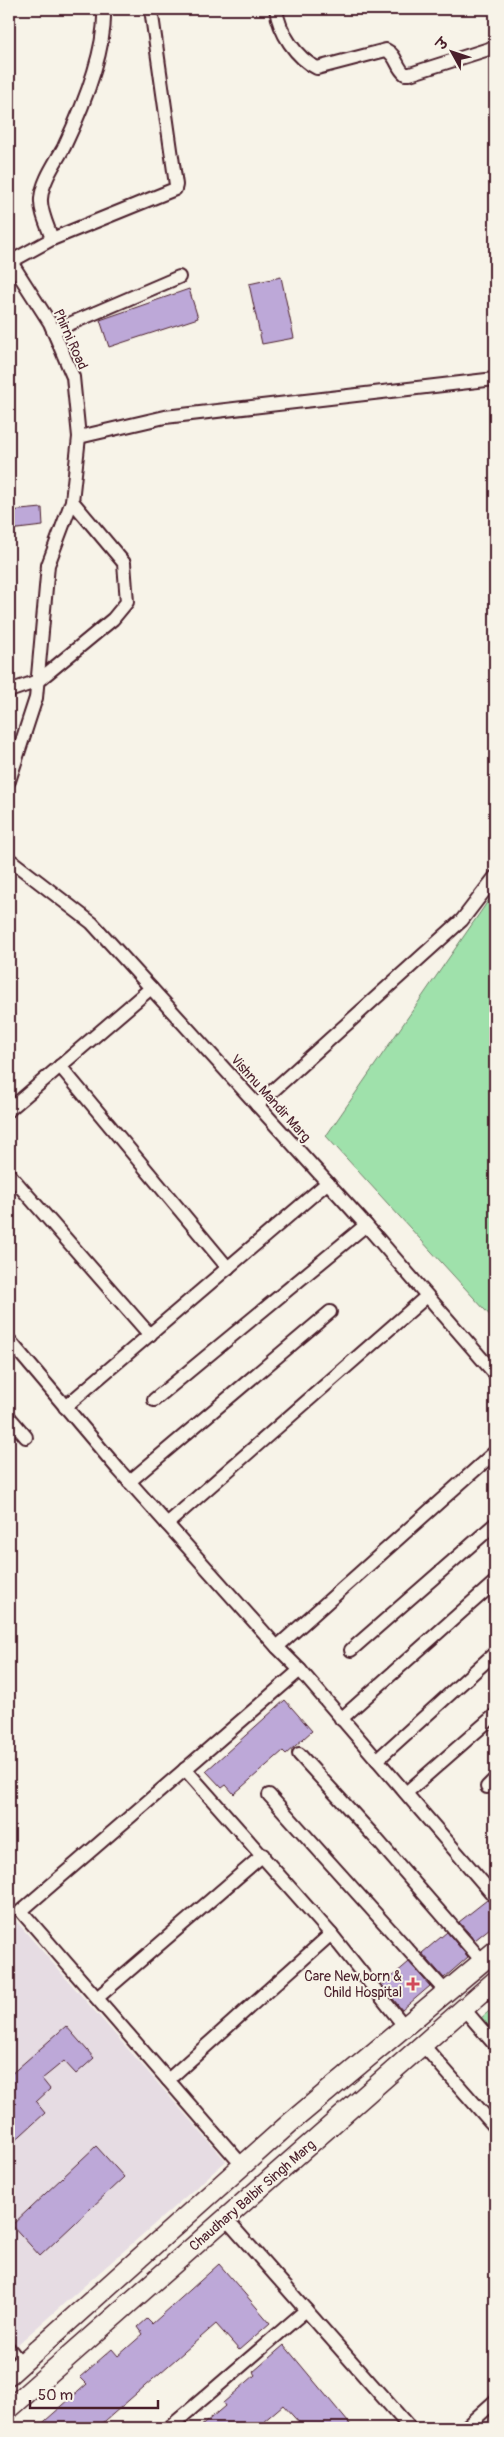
<svg xmlns="http://www.w3.org/2000/svg" width="504" height="2437" viewBox="0 0 504 2437" font-family="Pangolin,'Playpen Sans Deva',sans-serif">
	<style>
		.built { fill: #e6dce3 }
		.green { fill: #9fe1ab; stroke: #74806b }
		.building { fill: #bda8d8; stroke: #4a1f2b }
		.lines { fill: none; stroke-linecap: round; stroke-linejoin: round }
		.lane-casing { stroke: #4a1f2b; stroke-width: 10 }
		.street-casing { stroke: #4a1f2b; stroke-width: 16 }
		.secondary-casing { stroke: #4a1f2b; stroke-width: 22 }
		.lane { stroke: #f7f3e8; stroke-width: 6 }
		.street { stroke: #f7f3e8; stroke-width: 12 }
		.secondary { stroke: #f7f3e8; stroke-width: 19 }
		.poi-dot { fill: #d1495b; stroke: #f7f3e8; stroke-width: 2 }
		.labels { text-anchor: middle; stroke-width: 4; stroke-linejoin: round; paint-order: stroke }
		.street-label { font-size: 14px; fill: #4a1f2b; stroke: #f7f3e8 }
		.poi-label { font-size: 14px; fill: #4a1f2b; stroke: #f7f3e8; text-anchor: end }
	</style>
	<rect width="100%" height="100%" fill="#f7f3e8"/>
	<filter id="ink" filterUnits="userSpaceOnUse"><feTurbulence type="fractalNoise" baseFrequency=".02" numOctaves="2"/><feDisplacementMap in="SourceGraphic" scale="10" xChannelSelector="R" yChannelSelector="G"/><feConvolveMatrix kernelMatrix="1 2 1 2 8 2 1 2 1" color-interpolation-filters="sRGB"/></filter>
	<g filter="url(#ink)">
		<path class="built" d="M9,1913L226,2161L9,2352Z"/>
		<g class="green">
			<path d="M495,891V1321L326,1136Z"/>
			<path d="M495,2006V2051L473,2025Z"/>
		</g>
		<g class="building">
			<path d="M281,277L294,338L262,344L249,284Z"/>
			<path d="M189,289L198,318L109,347L100,320Z"/>
			<path d="M42,508L43,526L9,530V511Z"/>
			<path d="M285,1700L312,1731L286,1754L283,1751L234,1794L226,1785L222,1788L206,1771Z"/>
			<path d="M487,1900L495,1907V1924L475,1940L459,1922Z"/>
			<path d="M447,1932L468,1957L444,1978L422,1953Z"/>
			<path d="M409,1962L430,1986L402,2010L382,1985Z"/>
			<path d="M66,2026L94,2058L76,2074L64,2061L42,2079L50,2089L36,2102L45,2113L9,2146V2076Z"/>
			<path d="M96,2146L124,2177L40,2256L12,2225Z"/>
			<path d="M219,2264L270,2323L239,2350L216,2324L97,2428H37L87,2384L80,2377L112,2349L118,2356L143,2334L138,2327L147,2319L152,2324Z"/>
			<path d="M284,2345L353,2428H304L283,2405L256,2428H199L225,2406L223,2403L255,2375L253,2372Z"/>
		</g>
		<g class="lines">
			<defs>
				<path id="lane" d="M9,2344L23,2361"/>
				<g id="street">
					<path d="M276,9C279,32 296,58 317,68L386,50C397,55 396,67 405,74H410L495,47"/>
					<path d="M52,239L175,189L176,185L151,9"/>
					<path d="M9,259L50,323L73,377L79,437L72,501L48,565L36,698L9,781"/>
					<path d="M10,262L52,239C48,227 40,211 41,199C42,181 56,162 64,147C82,109 106,50 104,9"/>
					<path d="M53,331L179,277"/>
					<path d="M79,437L165,417L495,379"/>
					<path d="M9,691L38,681L113,619L127,602L124,563L72,501"/>
					<path d="M9,859L92,923L366,1225L495,1374"/>
					<path d="M60,1066L228,1268"/>
					<path d="M257,1105L462,920L495,877"/>
					<path d="M9,1110L151,988"/>
					<path d="M9,1174L150,1335"/>
					<path d="M9,1340L118,1469L277,1647L300,1670L495,1897"/>
					<path d="M154,1400L366,1225"/>
					<path d="M65,1407L327,1183"/>
					<path d="M9,1417L26,1437"/>
					<path d="M129,1482L330,1312"/>
					<path d="M167,1524L427,1296"/>
					<path d="M277,1647L495,1452"/>
					<path d="M351,1650L495,1524"/>
					<path d="M341,1719L495,1582"/>
					<path d="M299,1754L372,1834L483,1962"/>
					<path d="M377,1760L495,1653"/>
					<path d="M185,1769L331,1934L405,2027"/>
					<path d="M487,1787L495,1779"/>
					<path d="M406,1793L495,1715"/>
					<path d="M269,1795L446,1992"/>
					<path d="M97,1998L263,1855"/>
					<path d="M464,2009L495,2045"/>
					<path d="M422,2044L495,2127"/>
					<path d="M168,2080L331,1934"/>
					<path d="M242,2165L21,1911L300,1670"/>
					<path d="M225,2218L410,2428"/>
					<path d="M169,2428L306,2310"/>
					<path d="M465,2428L495,2401"/>
				</g>
				<g id="secondary">
					<path d="M9,2375L291,2122L495,1951"/>
					<path d="M9,2409L495,1981"/>
				</g>
			</defs>
			<use href="#lane" class="lane-casing"/>
			<use href="#street" class="street-casing"/>
			<use href="#secondary" class="secondary-casing"/>
			<use href="#lane" class="lane"/>
			<use href="#street" class="street"/>
			<use href="#secondary" class="secondary"/>
		</g>
	</g>
	<path class="poi-dot" d="M410.5 1976.5h5v5h5v5h-5v5h-5v-5h-5v-5h5z"/>
	<g class="labels">
		<g class="street-label">
			<text transform="translate(71 339) rotate(66)" y="5">Phirni Road</text>
			<text transform="translate(271 1098) rotate(48)" y="5">Vishnu Mandir Marg</text>
			<text transform="translate(252 2195) rotate(-41)" y="5">Chaudhary Balbir Singh Marg</text>
		</g>
		<g class="poi-label">
			<text x="402" y="1981">Care New born &amp;<tspan x="402" dy="16">Child Hospital</tspan></text>
		</g>
	</g>
	<rect width="504" height="2437" fill="none" stroke="#f7f3e8" stroke-width="30"/>
	<rect x="15" y="15" width="474" height="2407" fill="none" stroke="#4a1f2b" stroke-width="2" filter="url(#ink)"/>
	<g transform="translate(452 52) rotate(310)" stroke="#f7f3e8" stroke-width="4" paint-order="stroke">
	<path d="M0-4L9 19L0 12L-9 19Z" fill="#4a1f2b"/>
	<text y="-8" font-size="14" font-weight="bold" text-anchor="middle" fill="#4a1f2b">उ</text>
	</g>
	<path d="M30 2400v8h128v-8" fill="none" stroke="#4a1f2b" stroke-width="2.5"/>
	<text x="38" y="2400" font-size="15" fill="#4a1f2b" stroke="#f7f3e8" stroke-width="4" paint-order="stroke">50 m</text>
</svg>
